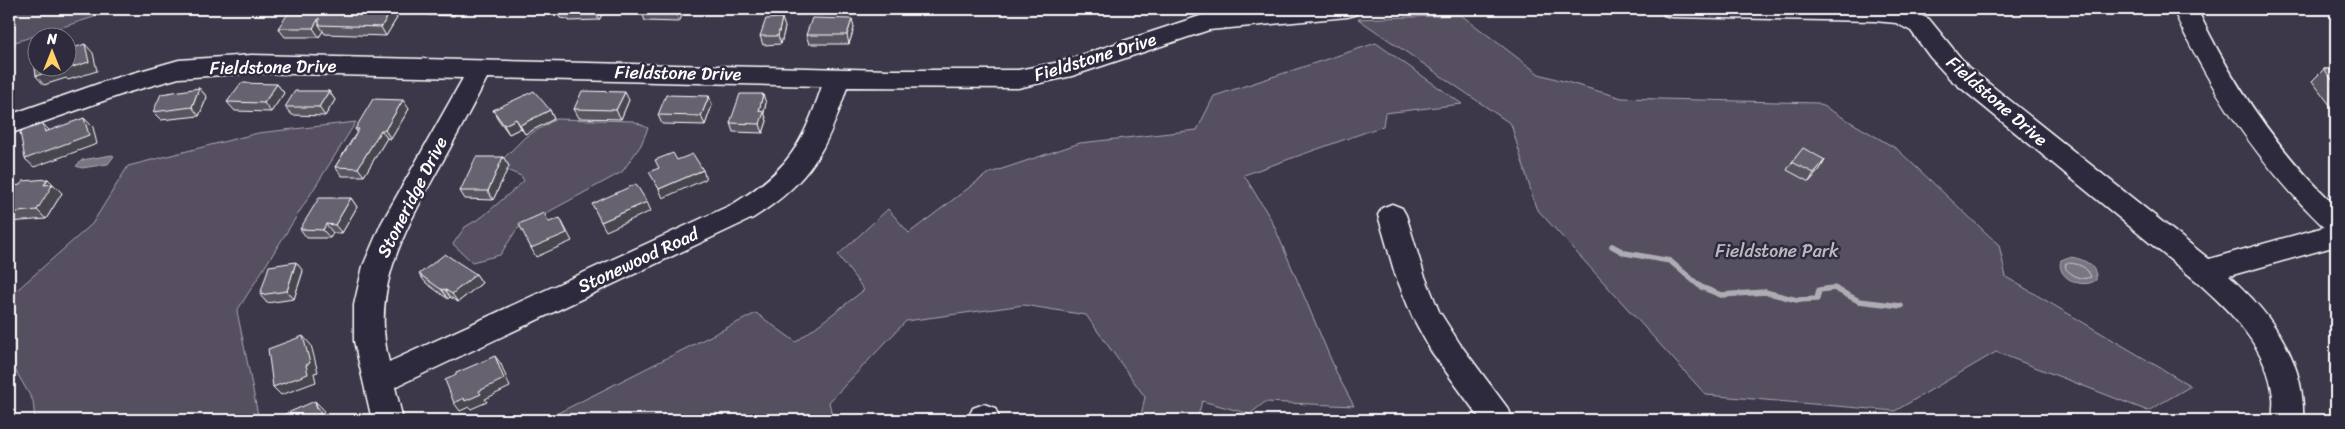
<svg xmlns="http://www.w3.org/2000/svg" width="2345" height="429" viewBox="0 0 2345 429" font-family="Sriracha,sans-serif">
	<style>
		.green { fill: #555060; stroke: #aaa8b0 }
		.water { fill: #797682; stroke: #afadb4 }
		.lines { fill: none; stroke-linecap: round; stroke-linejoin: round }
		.shore { stroke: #c9c8cd; stroke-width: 1 }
		.stream { stroke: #afadb4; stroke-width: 5.5 }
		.minor-casing { stroke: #fff; stroke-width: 3 }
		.minor { fill: #2f2a3d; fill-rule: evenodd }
		.wall { fill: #585460; stroke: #fff }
		.shaded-wall { fill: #47454e; stroke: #fff }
		.building { fill: #666270; stroke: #fff }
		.labels { text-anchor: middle; stroke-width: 5; stroke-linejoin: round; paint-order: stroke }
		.street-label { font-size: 18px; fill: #fff; stroke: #2f2a3d }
		.park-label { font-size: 18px; fill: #bbb9bf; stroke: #2f2a3d }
	</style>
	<rect width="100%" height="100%" fill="#3c3749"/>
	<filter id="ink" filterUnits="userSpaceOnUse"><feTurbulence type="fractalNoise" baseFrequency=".02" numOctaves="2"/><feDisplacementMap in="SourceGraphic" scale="10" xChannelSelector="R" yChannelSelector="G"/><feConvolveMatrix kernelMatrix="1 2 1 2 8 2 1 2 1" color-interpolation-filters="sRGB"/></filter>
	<g filter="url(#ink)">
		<g class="green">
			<path d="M9,9H119L9,44Z"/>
			<path d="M1461,15L1539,74L1622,98L1818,103L1897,149L1999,245L2006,277L2191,386L2148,411L1996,352L1895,411L1706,395L1536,208L1511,124L1358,19Z"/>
			<path d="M1376,43L1462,104L1385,113L1383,126L1244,175L1272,221L1338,376L1354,406L1265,402L1250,414L1202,401L1197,420H1140L1145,397L1086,315L1024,305L906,321L829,402L833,420H544L756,313L796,342L864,290L838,255L888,209L909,233L987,174L1080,143L1197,130L1214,96Z"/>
			<path d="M556,119L633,121L648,128L641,145L622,172L517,229L500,255L472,262L453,244L465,227L482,217L524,181L521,176L502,168V160L525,137Z"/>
			<path d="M356,122L237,311L259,420H35L33,401L9,359V297L92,224L128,166L258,133Z"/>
		</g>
		<g class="water">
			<path d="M112,155L114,156L108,164L82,168L76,166L82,160Z"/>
			<path d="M2069,257C2082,258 2098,265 2096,280C2083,290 2055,278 2061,260Z"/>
		</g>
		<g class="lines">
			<path class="shore" d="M2066,263C2077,263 2087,266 2091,277C2081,281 2073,276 2066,269Z"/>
			<path class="stream" d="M1612,246L1625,253L1670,261L1701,287L1721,295L1765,292L1797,300L1817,299L1819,290L1834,288L1859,301L1901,306"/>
			<defs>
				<g id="minor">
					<path d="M1247,9H1359L1355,15L1347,17L1209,30L1072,76L1018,88L847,87C827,150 810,182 753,218L395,387L403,420H372L354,341V305L363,266L381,224L463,78L252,73L179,78L129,92L9,134V115L112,79L179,60L252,55L890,70H1018L1060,62L1206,14ZM487,78L822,86C802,146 788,170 733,204L389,362C371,291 402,236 435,175C453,143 470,111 487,78Z"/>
					<path d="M1660,9H1906L1929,19L1968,67L2209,259L2324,227C2259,164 2210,92 2173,9H2197C2232,83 2276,149 2336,206V246L2229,276C2272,314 2306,362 2303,420H2273C2272,413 2274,405 2273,397C2268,347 2230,311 2195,280L1950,79L1930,57L1911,31L1896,23L1874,21L1672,17L1664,15Z"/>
					<path d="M1392,204L1402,208L1406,215L1424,274L1439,311L1460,344L1509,410L1513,420H1481L1431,351L1412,316L1395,274L1378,215L1382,208Z"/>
					<path d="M984,404L995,408L1000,420H969L968,418L973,408Z"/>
				</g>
			</defs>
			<use href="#minor" class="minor-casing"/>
			<use href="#minor" class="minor"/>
		</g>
		<g class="wall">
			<path d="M423,9H458L454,16L427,15Z"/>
			<path d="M605,9L599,20L569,21L568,19L560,18L556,10Z"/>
			<path d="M685,9L679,22L645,21L642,12Z"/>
			<path d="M397,18L386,36L325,34L323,31L319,37H285L278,28Z"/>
			<path d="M852,19L854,28L849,44H809L806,35Z"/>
			<path d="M785,27L781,44L763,45L760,36Z"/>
			<path d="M2324,69H2336V113L2312,81Z"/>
			<path d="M277,84L284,93L271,112L235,111L227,102Z"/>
			<path d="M199,88L207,97L199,116L161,120L153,112Z"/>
			<path d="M329,91L335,100L325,116L292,115L285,107Z"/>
			<path d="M709,96L712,105L705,125L662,124L658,115Z"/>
			<path d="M629,100L621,119L579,118L574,109Z"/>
			<path d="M766,103L764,112L767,121L763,133L733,132L730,123Z"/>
			<path d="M409,109L391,139L387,138L364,176H342L335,167L357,132L355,129Z"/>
			<path d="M493,110H550L554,119L525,134L521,128L509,134L498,119Z"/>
			<path d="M503,157L509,166L493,200L465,199L460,191Z"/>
			<path d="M1825,160L1820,169L1809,182L1787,170L1792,162Z"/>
			<path d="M48,179L62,193L46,219L9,222V194L20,185Z"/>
			<path d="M351,198L357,207L342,233H333L330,238H307L300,229Z"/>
			<path d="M303,271L294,299L267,303L260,295Z"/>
			<path d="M419,274H476L482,283L458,302L450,297L448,299L426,283Z"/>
		</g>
		<g class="shaded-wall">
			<path d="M450,9H458L454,16Z"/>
			<path d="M596,9H605L599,20L595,11Z"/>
			<path d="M678,9H685L679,22L676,13Z"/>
			<path d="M392,10L397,18L386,36L381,27Z"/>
			<path d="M319,18V25L323,31L319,37L313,28Z"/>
			<path d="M782,18L785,27L781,44L778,36Z"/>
			<path d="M852,19L854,28L849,44L847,35Z"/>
			<path d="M85,44L93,53L97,71L68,80L66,78L44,85L36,76Z"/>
			<path d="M277,84L284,93L271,112L264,103Z"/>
			<path d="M199,88L207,97L199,116L192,107Z"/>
			<path d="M329,91L335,100L325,116L319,107Z"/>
			<path d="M625,92L629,100L621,119L616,110Z"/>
			<path d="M763,94L766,103L764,112L767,121L763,133L760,124L759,111Z"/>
			<path d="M709,96L712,105L705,125L701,116Z"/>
			<path d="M403,100L409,109L391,139L385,130Z"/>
			<path d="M550,110L554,119L525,134L520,125Z"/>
			<path d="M84,118L93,127L97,144L34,167L25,159Z"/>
			<path d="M516,119L521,128L509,134L504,125Z"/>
			<path d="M43,124L52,133L45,132Z"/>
			<path d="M381,130L387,138L364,176L358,168Z"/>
			<path d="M503,157L509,166L493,200L488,191Z"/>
			<path d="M1825,160L1820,169L1809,182L1814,173Z"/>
			<path d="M703,170L706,179L663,198L659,189Z"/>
			<path d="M48,179L62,193L46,219L37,210L44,185Z"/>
			<path d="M351,198L357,207L342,233L335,225Z"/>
			<path d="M647,202L651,211L606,231L601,222Z"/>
			<path d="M560,218L572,241L536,257L531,248Z"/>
			<path d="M326,224L333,233L330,238L323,230Z"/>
			<path d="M296,262L303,271L294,299L287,291Z"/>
			<path d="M476,274L482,283L458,302L452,294Z"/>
			<path d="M444,289L450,297L448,299L442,290Z"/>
			<path d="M303,336L311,345L318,372L314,373L316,382L281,395L273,387Z"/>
			<path d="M495,356L501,364L510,387L485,399L487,402L471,409L469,407L460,411L454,403L479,391Z"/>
			<path d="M315,401L323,409L324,413L327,416L328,420H322Z"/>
		</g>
		<g class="building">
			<path d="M556,9H596L595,11L564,12L565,10H556Z"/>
			<path d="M643,9H678L676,13L642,12Z"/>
			<path d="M392,10L381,27L319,25V18L313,28H278L290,11Z"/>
			<path d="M782,18L778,36H760L766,19Z"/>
			<path d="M812,18L852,19L847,35H806Z"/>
			<path d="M85,44L89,62L60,71V68L36,76L34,60L38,59V68H68V50Z"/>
			<path d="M2324,69H2336V85Z"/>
			<path d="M241,83L277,84L264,103L227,102Z"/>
			<path d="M199,88L192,107L153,112L161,94Z"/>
			<path d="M295,91H329L319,107H285Z"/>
			<path d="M534,91L550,110L520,125L516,119L504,125L493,110Z"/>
			<path d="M582,91L625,92L616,110L574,109Z"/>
			<path d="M740,94H763L759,111L764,112L760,124L730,123Z"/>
			<path d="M666,95L709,96L701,116L658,115Z"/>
			<path d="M373,99L403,100L385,130H381L358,168L335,167L359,129H355Z"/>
			<path d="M84,118L89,135L25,159L20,132L43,124L45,132Z"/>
			<path d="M1803,148L1825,160L1814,173L1792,162Z"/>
			<path d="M673,153L677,160L693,154L703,170L659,189L649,172L659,168L655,160Z"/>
			<path d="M476,157H503L488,191H460Z"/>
			<path d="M48,179L44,185L53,184L37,210L9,213V194L14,186L20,185L23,181Z"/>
			<path d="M636,184L647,202L601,222L592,204Z"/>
			<path d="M319,198H351L335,225L326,224L323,230L300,229Z"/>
			<path d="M544,213L549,222L560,218L567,233L531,248L519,224Z"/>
			<path d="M445,254L476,274L452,294L444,289L442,290L419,274Z"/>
			<path d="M296,262L287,291L260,295L269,266Z"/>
			<path d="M303,336L310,363L306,365L308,374L273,387L268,349Z"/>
			<path d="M495,356L504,379L479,391L481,394L465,401L464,398L454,403L445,380L456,375V373Z"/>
			<path d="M315,401L317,409L319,408L322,420H277L276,418Z"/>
		</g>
	</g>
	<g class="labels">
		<g class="street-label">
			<text transform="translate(1095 57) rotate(-17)" y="6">Fieldstone Drive</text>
			<text transform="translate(273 67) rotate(-1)" y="6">Fieldstone Drive</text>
			<text transform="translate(678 73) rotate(1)" y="6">Fieldstone Drive</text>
			<text transform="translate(1997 101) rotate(41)" y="6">Fieldstone Drive</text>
			<text transform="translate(412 197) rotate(-63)" y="6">Stoneridge Drive</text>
			<text transform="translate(638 260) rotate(-25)" y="6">Stonewood Road</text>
		</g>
		<g class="park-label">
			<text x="1777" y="257">Fieldstone Park</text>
		</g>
	</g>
	<rect width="2345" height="429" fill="none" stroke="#2f2a3d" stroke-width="30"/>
	<rect x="15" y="15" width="2315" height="399" fill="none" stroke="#fff" stroke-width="2" filter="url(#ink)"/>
	<g transform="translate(52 52)"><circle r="24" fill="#2f2a3d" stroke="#827f8b"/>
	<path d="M0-4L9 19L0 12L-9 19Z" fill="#ffd166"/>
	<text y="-8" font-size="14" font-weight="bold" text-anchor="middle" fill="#ffffff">N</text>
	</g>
</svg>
